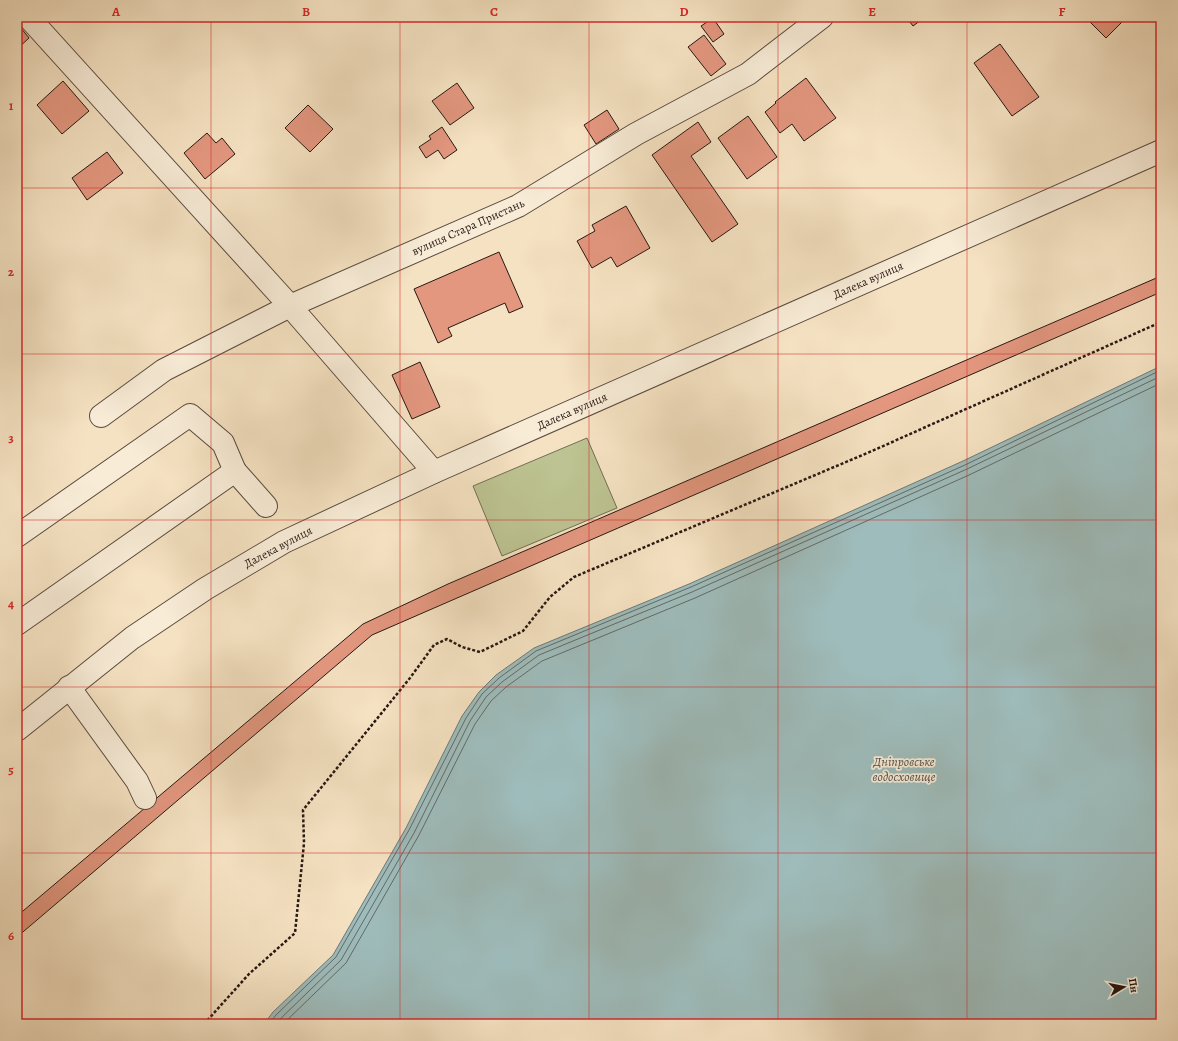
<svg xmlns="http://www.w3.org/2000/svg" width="1178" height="1041" viewBox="0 0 1178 1041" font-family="Alegreya,serif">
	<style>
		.green { fill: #bdc392; stroke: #726e52 }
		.water { fill: #9ebcbb; stroke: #6e7a78 }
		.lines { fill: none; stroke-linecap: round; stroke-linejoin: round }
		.shore { stroke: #626a67; stroke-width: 1 }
		.building { fill: #e3977f; stroke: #271813 }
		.minor-casing { stroke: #5a4a3f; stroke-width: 24 }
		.path { stroke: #271813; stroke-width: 2.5; stroke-dasharray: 3 2; stroke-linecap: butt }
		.minor { stroke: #f8ecd7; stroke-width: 22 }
		.grid { fill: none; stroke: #d62828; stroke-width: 1; stroke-opacity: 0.55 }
		.labels { text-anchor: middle; stroke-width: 3.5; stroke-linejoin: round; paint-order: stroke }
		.street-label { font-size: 12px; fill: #271813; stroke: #f8ecd7 }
		.water-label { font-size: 13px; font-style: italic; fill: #51514e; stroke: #f8ecd7 }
		.neatline { fill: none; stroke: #d62828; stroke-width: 1.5 }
		.grid-label { font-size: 13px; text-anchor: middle; font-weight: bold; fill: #d62828 }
	</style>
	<rect width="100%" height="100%" fill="#f5e2c2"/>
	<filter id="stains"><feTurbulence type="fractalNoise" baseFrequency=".005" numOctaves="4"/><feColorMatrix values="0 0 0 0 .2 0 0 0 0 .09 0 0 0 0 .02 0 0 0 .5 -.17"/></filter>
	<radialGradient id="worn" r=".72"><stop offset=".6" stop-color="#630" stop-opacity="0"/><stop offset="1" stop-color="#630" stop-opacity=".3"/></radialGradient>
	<path class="green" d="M587,438L617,508L502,556L473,486Z"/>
	<path class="water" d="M1161,366V1024H264L273,1012L333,955L406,828L462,716L479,692L496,675L534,648L689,584L963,461Z"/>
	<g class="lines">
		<g class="shore">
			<path d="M269,1024L276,1015L336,957L409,830L466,718L482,694L499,678L536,651L691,587L965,465L1161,370"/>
			<path d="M275,1024L341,960L414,833L470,721L486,697L502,682L539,655L692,592L967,469L1161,376"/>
			<path d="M283,1024L346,963L419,835L475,724L491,701L506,687L542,661L695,598L969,475L1161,383"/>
		</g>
	</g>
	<g class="building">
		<path d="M906,17H925L913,26Z"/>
		<path d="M1085,17H1127L1106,38Z"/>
		<path d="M713,18L724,34L713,42L701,26Z"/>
		<path d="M17,23L29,38L17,49Z"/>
		<path d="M704,35L726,64L711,76L688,47Z"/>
		<path d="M1000,44L1039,97L1012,116L974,63Z"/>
		<path d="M806,78L836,118L804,141L792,124L780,133L765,112L776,103L775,102Z"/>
		<path d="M63,81L89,111L62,134L37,105Z"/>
		<path d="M457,83L474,108L450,125L432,101Z"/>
		<path d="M308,105L333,129L310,152L285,128Z"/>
		<path d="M607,110L619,129L596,144L584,125Z"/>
		<path d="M748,116L777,157L747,179L718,138Z"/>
		<path d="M698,122L711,142L691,156L738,224L712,242L652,155Z"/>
		<path d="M442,127L457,150L444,159L438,150L426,158L419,147L431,139L429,136Z"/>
		<path d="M207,133L216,143L222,138L235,154L205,179L184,153Z"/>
		<path d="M107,152L123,173L87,200L72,178Z"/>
		<path d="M626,206L650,248L617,267L611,257L592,268L577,241L595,231L592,225Z"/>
		<path d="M499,252L523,307L509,313L505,303L448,328L452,336L438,343L414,289Z"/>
		<path d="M1161,276V292L372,635L17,937V916L363,624L448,584Z"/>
		<path d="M420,362L440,407L412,419L392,375Z"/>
	</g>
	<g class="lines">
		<defs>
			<g id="minor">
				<path d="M30,19L290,306L164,370L101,416"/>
				<path d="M434,472L290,306L518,206L636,134L748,74L822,17"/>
				<path d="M17,536L190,415L223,443L235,471"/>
				<path d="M17,624L235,471L266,506"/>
				<path d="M69,687L137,781L145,798"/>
				<path d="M17,730L132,638L205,589L284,542L434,472L1161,151"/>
			</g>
		</defs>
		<use href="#minor" class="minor-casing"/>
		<path class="path" d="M204,1024L249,974L295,933L304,843L303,810L410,678L434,645L447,639L462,647L480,652L523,631L550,597L574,577L872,451L1161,322"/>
		<use href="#minor" class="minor"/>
	</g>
	<path class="grid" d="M211,17V1024M400,17V1024M589,17V1024M778,17V1024M967,17V1024M17,188H1161M17,354H1161M17,520H1161M17,687H1161M17,853H1161"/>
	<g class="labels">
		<g class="street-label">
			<text transform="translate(468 227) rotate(-24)" y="4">вулиця Стара Пристань</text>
			<text transform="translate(868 280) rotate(-24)" y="4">Далека вулиця</text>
			<text transform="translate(572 411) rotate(-24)" y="4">Далека вулиця</text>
			<text transform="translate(278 547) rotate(-28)" y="4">Далека вулиця</text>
		</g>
		<g class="water-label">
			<text x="904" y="766">Дніпровське<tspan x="904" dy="15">водосховище</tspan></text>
		</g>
	</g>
	<rect width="1178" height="1041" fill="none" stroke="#f5e2c2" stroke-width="44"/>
	<g transform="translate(1124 987) rotate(80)" stroke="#f8ecd7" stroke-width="3" paint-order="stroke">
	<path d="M0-3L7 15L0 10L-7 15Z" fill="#271813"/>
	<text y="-6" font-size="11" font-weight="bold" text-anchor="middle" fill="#271813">Пн</text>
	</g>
	<rect x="22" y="22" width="1134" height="997" class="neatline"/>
	<g class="grid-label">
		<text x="116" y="16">A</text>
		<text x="306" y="16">B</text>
		<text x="494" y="16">C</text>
		<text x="684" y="16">D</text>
		<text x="872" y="16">E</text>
		<text x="1062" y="16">F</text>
		<text x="11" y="110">1</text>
		<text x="11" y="276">2</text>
		<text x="11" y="442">3</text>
		<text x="11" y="608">4</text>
		<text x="11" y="774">5</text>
		<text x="11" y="940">6</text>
	</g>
	<rect width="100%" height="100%" filter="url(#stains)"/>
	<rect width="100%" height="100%" fill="url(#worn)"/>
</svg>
